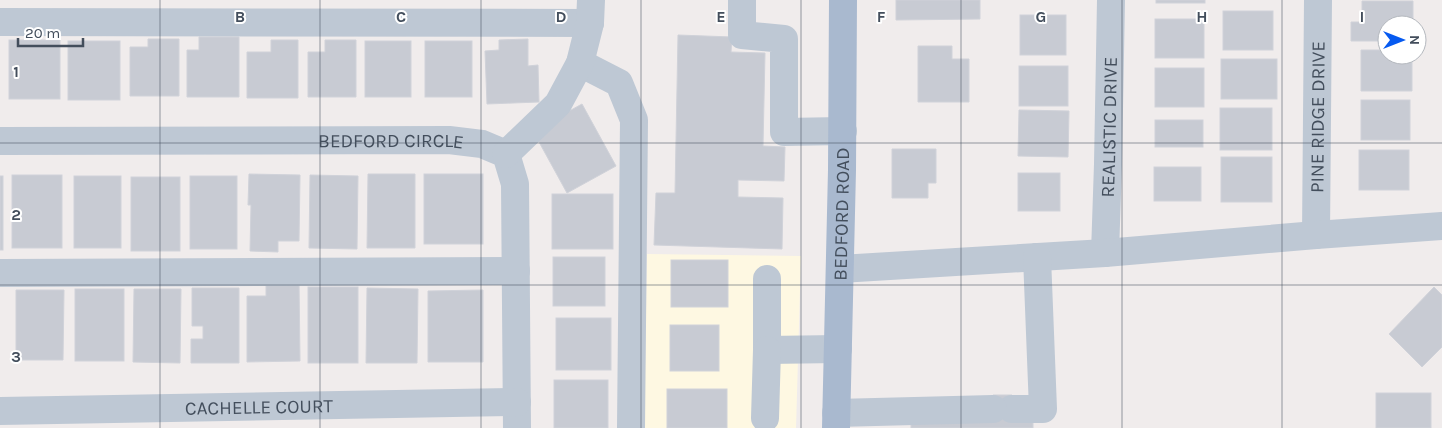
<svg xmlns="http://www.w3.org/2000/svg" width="1442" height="428" viewBox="0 0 1442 428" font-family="Karla,sans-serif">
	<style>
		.commercial { fill: #fef8e2 }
		.building { fill: #c8cbd3; stroke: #d0d2d9 }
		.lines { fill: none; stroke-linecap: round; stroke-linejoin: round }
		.minor { stroke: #bec8d4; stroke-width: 28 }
		.major { stroke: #a9b9cf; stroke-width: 28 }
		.grid { fill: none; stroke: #434e5c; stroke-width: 1; stroke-opacity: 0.55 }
		.labels { text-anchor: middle; stroke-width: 4; stroke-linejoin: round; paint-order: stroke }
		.street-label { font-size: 19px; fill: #434e5c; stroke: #fff }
		.grid-label { font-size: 16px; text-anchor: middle; font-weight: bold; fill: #434e5c; stroke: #fff; stroke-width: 4; stroke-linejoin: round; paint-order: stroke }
	</style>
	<rect width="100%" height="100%" fill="#f0ecec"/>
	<path class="commercial" d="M647,254L801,256L796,428H644Z"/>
	<g class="building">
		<path d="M896,0H980V19L896,20Z"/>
		<rect x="1156" y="0" width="49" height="3"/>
		<path d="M1362,1H1413V25H1387V41H1351V22H1362Z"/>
		<rect x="1223" y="11" width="50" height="39"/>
		<rect x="1020" y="15" width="46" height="40"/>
		<rect x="1155" y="19" width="49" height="39"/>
		<path d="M678,35L732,37L731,52L765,53L763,146L785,147L784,181L738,180V197L783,198L782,249L654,245L656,193H675Z"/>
		<path d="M199,37H239V97H187V50H199Z"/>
		<path d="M148,39H179V96H130V47H148Z"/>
		<path d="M528,39V66L538,65L539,102L487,104L485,51L499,50V40Z"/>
		<rect x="9" y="40" width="51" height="59"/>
		<path d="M271,40H298V98H247V52H271Z"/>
		<path d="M325,40H356V97H308V52H325Z"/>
		<rect x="68" y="41" width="52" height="59"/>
		<rect x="365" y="41" width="46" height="56"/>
		<rect x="425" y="41" width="47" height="56"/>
		<path d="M918,46H952V59H969V102H918Z"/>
		<path d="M1361,50H1387V55H1412V91H1361Z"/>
		<rect x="1221" y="59" width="56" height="40"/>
		<rect x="1019" y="66" width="49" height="40"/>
		<rect x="1155" y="68" width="49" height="39"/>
		<rect x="1361" y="100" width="49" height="40"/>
		<path d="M582,104L616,166L567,193L533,131Z"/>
		<rect x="1220" y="108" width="52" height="42"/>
		<path d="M1019,110L1069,111L1068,157L1018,156Z"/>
		<rect x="1155" y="120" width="48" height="27"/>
		<path d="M892,149H936V183H928V198H892Z"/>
		<rect x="1359" y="150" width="50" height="40"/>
		<rect x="1221" y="157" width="51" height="45"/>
		<rect x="1154" y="167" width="47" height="34"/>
		<rect x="1018" y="173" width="42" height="38"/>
		<path d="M249,174L300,175L299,241H278V252L250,251L251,205H248Z"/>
		<path d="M368,174H415V248H367Z"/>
		<rect x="424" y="174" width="59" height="70"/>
		<rect x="12" y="175" width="50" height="73"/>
		<path d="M310,175L358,176L357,249L309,248Z"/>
		<rect x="0" y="176" width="3" height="74"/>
		<rect x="74" y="176" width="47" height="72"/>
		<rect x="190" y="176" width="47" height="73"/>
		<rect x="131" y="177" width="49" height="74"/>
		<rect x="552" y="194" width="61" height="55"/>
		<rect x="553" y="257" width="52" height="49"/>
		<rect x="671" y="260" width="57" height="47"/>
		<path d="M266,281H299L300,361L247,362V296H266Z"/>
		<rect x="308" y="287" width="50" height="76"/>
		<path d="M1434,287L1442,295V347L1422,367L1389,334Z"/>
		<path d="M192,288H239V363H191V339H203V326H192Z"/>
		<path d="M367,288L418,289L417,363H366Z"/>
		<rect x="75" y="289" width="49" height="72"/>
		<path d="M134,289H181L180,363L133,362Z"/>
		<path d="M16,290H64L63,360H16Z"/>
		<path d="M483,290V362H428V291Z"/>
		<rect x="556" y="318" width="55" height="52"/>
		<rect x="670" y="325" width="49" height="46"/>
		<rect x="554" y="380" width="54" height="48"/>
		<rect x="667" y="389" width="60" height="39"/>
		<rect x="1376" y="393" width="55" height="35"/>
		<path d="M993,395H1012V417H1033V428H911V416H993Z"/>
	</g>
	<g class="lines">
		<g class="minor">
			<path d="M742,0V35L784,39V132L843,131"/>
			<path d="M0,22L590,23"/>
			<path d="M580,63L619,83L634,120L631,428"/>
			<path id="s1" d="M0,141L449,140L482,144L506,154L515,184L517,428"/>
			<path d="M506,154L558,104L580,63L590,23L591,0"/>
			<path id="s2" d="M1316,235L1318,0"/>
			<path id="s3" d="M1105,253L1108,164L1111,0"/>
			<path d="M840,269L1105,253L1316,235L1442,226"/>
			<path d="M0,273L516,271"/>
			<path d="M767,279V350L838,349"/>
			<path d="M1012,409H1043L1037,257"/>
			<path id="s4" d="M0,411L517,402"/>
			<path d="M836,413L993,409"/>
			<path d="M765,418L767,350"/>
		</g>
		<path class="major" id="s5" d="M836,428L842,170L843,0"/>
	</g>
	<path class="grid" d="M160,0V428M320,0V428M481,0V428M641,0V428M801,0V428M961,0V428M1122,0V428M1282,0V428M0,143H1442M0,285H1442"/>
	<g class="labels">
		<g class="street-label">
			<text dy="7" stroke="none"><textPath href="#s2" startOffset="118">PINE RIDGE DRIVE</textPath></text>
			<text dy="7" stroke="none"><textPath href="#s3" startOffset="126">REALISTIC DRIVE</textPath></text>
			<text dy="7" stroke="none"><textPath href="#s1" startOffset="391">BEDFORD CIRCLE</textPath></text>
			<text dy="7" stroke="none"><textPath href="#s5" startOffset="214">BEDFORD ROAD</textPath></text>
			<text dy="7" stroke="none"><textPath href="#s4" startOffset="259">CACHELLE COURT</textPath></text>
		</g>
	</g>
	<g class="grid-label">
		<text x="240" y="22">B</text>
		<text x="401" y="22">C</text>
		<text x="561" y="22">D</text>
		<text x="721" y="22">E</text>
		<text x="881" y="22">F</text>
		<text x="1041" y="22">G</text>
		<text x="1202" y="22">H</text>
		<text x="1362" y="22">I</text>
		<text x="16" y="77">1</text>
		<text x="16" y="220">2</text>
		<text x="16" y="362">3</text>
	</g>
	<g transform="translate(1402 40) rotate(90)"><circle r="24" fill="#ffffff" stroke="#b4b8be"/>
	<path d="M0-4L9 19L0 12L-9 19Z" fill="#065af0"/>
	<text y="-8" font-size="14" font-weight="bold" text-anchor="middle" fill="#434e5c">N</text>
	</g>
	<path d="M18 38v8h65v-8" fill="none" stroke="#434e5c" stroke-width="2.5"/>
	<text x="25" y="38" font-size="15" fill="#434e5c" stroke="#ffffff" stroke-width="4" paint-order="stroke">20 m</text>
</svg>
